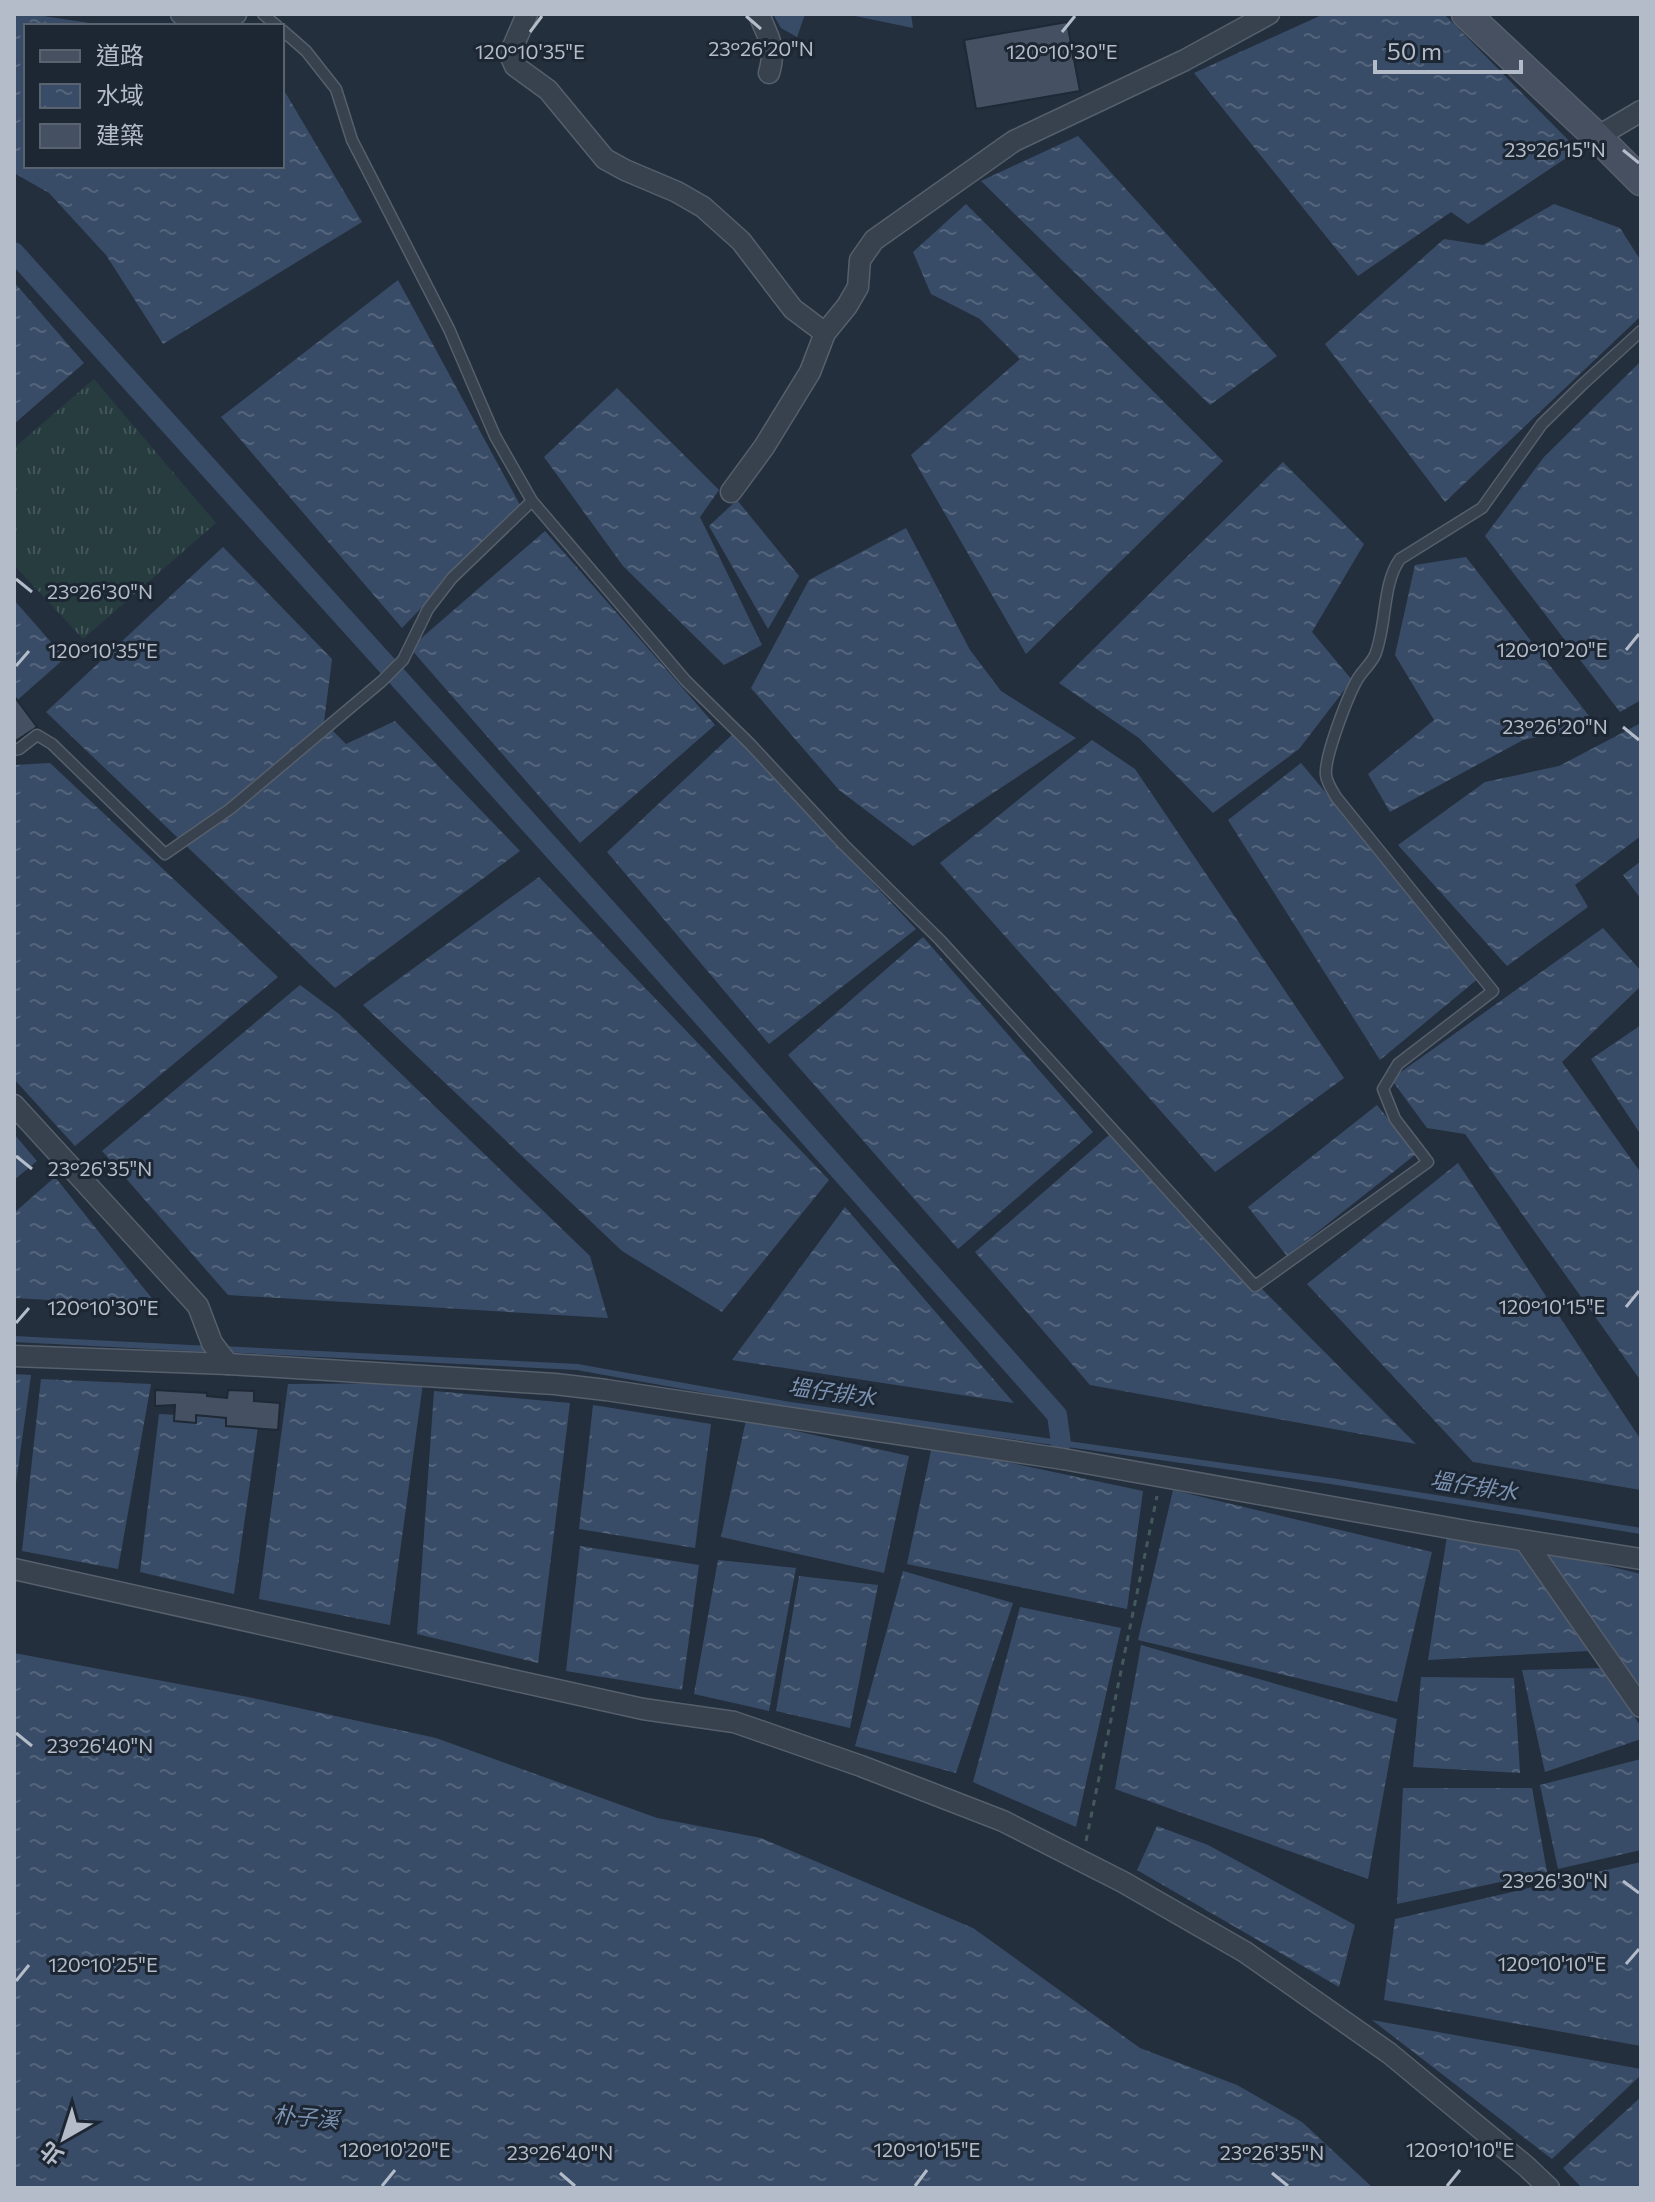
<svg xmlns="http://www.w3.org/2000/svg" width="1655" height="2202" viewBox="0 0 1655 2202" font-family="Commissioner,'Noto Sans TC',sans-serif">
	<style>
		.grass { fill: url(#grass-tufts) }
		.water { fill: url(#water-ripples) }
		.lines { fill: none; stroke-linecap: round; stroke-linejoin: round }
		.stream { stroke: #394c67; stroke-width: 6 }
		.canal { stroke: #394c67; stroke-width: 20 }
		.building { fill: #455162; stroke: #1f2835; stroke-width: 2 }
		.lane-casing { stroke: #565f6c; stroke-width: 13 }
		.street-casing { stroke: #565f6c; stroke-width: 23 }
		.secondary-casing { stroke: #565f6c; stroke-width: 31 }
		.path { stroke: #44595c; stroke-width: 3; stroke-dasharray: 6 6; stroke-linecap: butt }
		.lane { stroke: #38414e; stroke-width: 10 }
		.street { stroke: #38414e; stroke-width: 20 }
		.secondary { stroke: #465061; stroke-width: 28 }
		.ticks { fill: none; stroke: #b4bcc9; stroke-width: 3 }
		.labels { text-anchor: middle; stroke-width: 6; stroke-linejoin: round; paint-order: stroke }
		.water-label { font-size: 22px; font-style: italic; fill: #7c92b1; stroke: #1d2633 }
		.ticks-label { font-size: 20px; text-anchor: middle; fill: #b4bcc9; stroke: #1d2633; stroke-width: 6; stroke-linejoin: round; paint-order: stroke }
	</style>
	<defs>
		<pattern id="grass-tufts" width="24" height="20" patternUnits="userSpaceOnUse" patternTransform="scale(2)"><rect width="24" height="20" fill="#263c3f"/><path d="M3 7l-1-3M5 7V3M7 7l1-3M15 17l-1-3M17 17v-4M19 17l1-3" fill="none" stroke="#435659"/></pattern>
		<pattern id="water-ripples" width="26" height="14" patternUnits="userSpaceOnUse" patternTransform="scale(2)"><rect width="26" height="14" fill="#394c67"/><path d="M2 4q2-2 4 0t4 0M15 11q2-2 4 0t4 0" fill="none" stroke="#53647b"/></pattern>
	</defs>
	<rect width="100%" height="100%" fill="#242f3e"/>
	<path class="grass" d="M94,379L216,523L83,639L14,565V448Z"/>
	<g class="water">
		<path d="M14,14L43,16L109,26H26V166H282V87L362,222L163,344L106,255L49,193L14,173Z"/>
		<path d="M773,14H805L797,37L781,28Z"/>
		<path d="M846,14H911L913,28Z"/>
		<path d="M1324,14H1444L1578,150L1468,224L1451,212L1358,276L1194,73Z"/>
		<path d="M1078,136L1277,356L1210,405L981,181Z"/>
		<path d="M966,204L1223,461L1026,654L911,455L1020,359L980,319L931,294L913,252Z"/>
		<path d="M1554,204L1620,228L1641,261V316L1445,502L1325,344L1444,239L1483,245Z"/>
		<path d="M398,280L520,505L402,628L221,417Z"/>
		<path d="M14,282L84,363L14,424Z"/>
		<path d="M1641,361V700L1620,712L1485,536L1544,457Z"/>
		<path d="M617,388L719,490L700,517L762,645L724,665L623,566L544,457Z"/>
		<path d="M1283,462L1364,544L1312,632L1352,680L1299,749L1213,813L1139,738L1059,683Z"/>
		<path d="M737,500L799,576L768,629L709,526Z"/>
		<path d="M906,528L970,650L1001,691L1076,738L913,846L839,790L751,688L809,580Z"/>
		<path d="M545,531L715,725L580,843L410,648Z"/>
		<path d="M223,547L332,659L324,722L346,744L395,721L520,851L335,988L46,712Z"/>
		<path d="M1466,557L1596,725L1523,740L1390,812L1368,774L1434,720L1395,655L1415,565Z"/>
		<path d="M14,600L65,658L14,703Z"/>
		<path d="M1641,723V836L1575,885L1588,907L1507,966L1398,845L1485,782L1559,766Z"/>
		<path d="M733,734L916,929L769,1044L607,852Z"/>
		<path d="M1092,740L1135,769L1344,1078L1215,1172L940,863Z"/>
		<path d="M50,763L278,977L75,1146L14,1079V765Z"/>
		<path d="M1301,763L1480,977L1380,1060L1228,820Z"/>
		<path d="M1641,861V899L1623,875Z"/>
		<path d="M539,877L829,1180L722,1312L622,1251L363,1005Z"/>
		<path d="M1603,928L1641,971V986L1562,1062L1641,1173V1381L1465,1134L1427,1128L1391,1079Z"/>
		<path d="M923,937L1093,1132L958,1249L788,1055Z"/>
		<path d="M300,985L339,1014L590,1256L608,1318L228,1295L102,1151Z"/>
		<path d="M1641,1025V1135L1591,1059Z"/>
		<path d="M1377,1105L1416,1154L1287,1256L1248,1207Z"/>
		<path d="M14,1134L37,1161L14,1180Z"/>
		<path d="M1109,1135L1416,1444L1090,1385L975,1252Z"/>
		<path d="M1458,1163L1641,1440V1490L1473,1462L1307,1284Z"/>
		<path d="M55,1177L158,1306L14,1298V1213Z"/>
		<path d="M845,1207L1014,1403L732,1360Z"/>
		<path d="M14,1374L31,1375L14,1497Z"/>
		<path d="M41,1379L151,1384L118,1569L22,1551Z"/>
		<path d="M423,1383L390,1625L259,1599L288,1384Z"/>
		<path d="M434,1391L570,1403L538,1663L417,1634Z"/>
		<path d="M593,1405L711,1424L695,1548L579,1529Z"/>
		<path d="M159,1414L259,1420L234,1594L140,1572Z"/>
		<path d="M746,1420L909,1456L884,1573L721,1537Z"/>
		<path d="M932,1446L1143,1491L1127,1609L907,1564Z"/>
		<path d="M1173,1490L1432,1552L1397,1702L1138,1640Z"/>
		<path d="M1447,1536L1519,1549L1588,1651L1428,1660Z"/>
		<path d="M580,1546L699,1565L682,1690L566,1671Z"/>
		<path d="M1546,1551L1641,1574V1690L1543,1554Z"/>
		<path d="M718,1560L796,1568L769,1711L694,1694Z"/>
		<path d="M903,1571L1013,1603L956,1773L855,1746Z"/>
		<path d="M799,1576L878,1585L850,1728L776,1711Z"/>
		<path d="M1020,1607L1121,1628L1076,1827L973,1782Z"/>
		<path d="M1141,1645L1397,1719L1368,1879L1115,1789Z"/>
		<path d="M14,1653L253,1698L436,1738L657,1818L761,1838L973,1928L1140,2048L1237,2085L1302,2122L1373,2188H14Z"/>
		<path d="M1603,1668L1641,1727V1739L1545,1772L1522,1670Z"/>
		<path d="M1421,1677L1514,1678L1520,1773L1413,1767Z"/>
		<path d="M1641,1759V1850L1558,1869L1540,1785Z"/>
		<path d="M1403,1788H1532L1547,1872L1397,1904Z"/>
		<path d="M1157,1826L1208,1845L1355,1925L1339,1987L1137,1870Z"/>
		<path d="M1641,1862V2046L1384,2000L1395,1919Z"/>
		<path d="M1372,2020L1641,2069V2075L1552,2159Z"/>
		<path d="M1641,2097V2188H1582L1563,2168Z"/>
	</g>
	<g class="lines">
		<g class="stream">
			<path d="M14,1339L210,1349"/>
			<path d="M221,1349L577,1367L790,1405L1331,1481L1641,1531"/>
		</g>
		<path class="canal" d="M14,252L624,928L1057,1415L1061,1443"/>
	</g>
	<g class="building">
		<path d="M1067,22L1080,91L976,109L964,40Z"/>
		<path d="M14,696L37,727L14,742Z"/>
		<path d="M155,1390L207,1393V1396L227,1398L228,1390L254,1391V1401L280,1403L278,1430L226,1426V1418L196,1415V1423L174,1421L175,1405L155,1406Z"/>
	</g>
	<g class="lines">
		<defs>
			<g id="lane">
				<path d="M263,14L277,26"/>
				<path d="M282,30L306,51L336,89L352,140L449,329L495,436L532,501L686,681L751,745L843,844L940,940L1255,1286L1428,1162L1395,1119L1383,1089L1398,1064L1493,991L1336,797C1332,790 1327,783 1326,775C1324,757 1348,696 1357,680C1362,671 1371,664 1375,655C1387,625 1382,584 1400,559L1482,508L1542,424L1583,384L1641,331"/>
				<path d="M14,750L19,749L37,735L52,744L165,854L230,809L382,681L403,660L428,609L452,578L532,501"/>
			</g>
			<g id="street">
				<path d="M181,14L194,17L236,14"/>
				<path d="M527,14L512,49L511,57L515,66L548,90L605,159L625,170L677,192L703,207L741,241L793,309L825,333"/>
				<path d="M759,14C768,39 777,45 769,73"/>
				<path d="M1597,137L1641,111"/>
				<path d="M731,492L764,447L810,372L825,333L847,306L858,287L860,260L874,240L1014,141L1185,60L1269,14"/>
				<path d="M14,1105L198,1306L212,1343L228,1364"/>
				<path d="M14,1356L228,1364L555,1384L606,1390L1063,1459L1472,1532L1641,1559"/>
				<path d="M1525,1541L1641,1707"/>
				<path d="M14,1569L643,1709L734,1722L861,1766L1003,1821L1123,1882L1245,1952L1389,2053L1527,2167L1549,2188"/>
			</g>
			<path id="secondary" d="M1466,14L1597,137L1641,181"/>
		</defs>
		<use href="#lane" class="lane-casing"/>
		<use href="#street" class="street-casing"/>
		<use href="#secondary" class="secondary-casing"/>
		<path class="path" d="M1086,1841L1157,1496"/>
		<use href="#lane" class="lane"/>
		<use href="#street" class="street"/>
		<use href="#secondary" class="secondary"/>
	</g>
	<path class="ticks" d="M746,16L761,29M530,32L542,16M1062,32L1075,16M1623,150L1639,163M16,579L32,592M1626,650L1639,634M16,666L29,651M1623,727L1639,740M16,1156L32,1169M1626,1307L1639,1291M16,1323L29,1308M16,1733L32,1746M1623,1881L1639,1893M1626,1964L1639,1949M16,1981L29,1965M560,2173L575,2186M1272,2173L1288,2186M382,2186L395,2170M915,2186L927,2170M1447,2186L1460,2170"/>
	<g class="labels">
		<g class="water-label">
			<text transform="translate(832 1392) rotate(8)" y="8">塭仔排水</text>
			<text transform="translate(1474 1486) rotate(9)" y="8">塭仔排水</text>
			<text transform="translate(306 2117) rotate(5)" y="8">朴子溪</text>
		</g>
	</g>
	<g class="ticks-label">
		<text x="761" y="56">23°26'20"N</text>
		<text x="530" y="59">120°10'35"E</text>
		<text x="1062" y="59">120°10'30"E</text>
		<text x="1555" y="157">23°26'15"N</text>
		<text x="100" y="599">23°26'30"N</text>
		<text x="1552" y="657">120°10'20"E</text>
		<text x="103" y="658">120°10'35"E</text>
		<text x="1555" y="734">23°26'20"N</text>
		<text x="100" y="1176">23°26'35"N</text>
		<text x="1552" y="1314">120°10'15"E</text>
		<text x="103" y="1315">120°10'30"E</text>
		<text x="100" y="1753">23°26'40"N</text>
		<text x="1555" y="1888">23°26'30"N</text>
		<text x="1552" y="1971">120°10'10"E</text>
		<text x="103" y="1972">120°10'25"E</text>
		<text x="395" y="2157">120°10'20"E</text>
		<text x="927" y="2157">120°10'15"E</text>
		<text x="1460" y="2157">120°10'10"E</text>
		<text x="560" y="2160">23°26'40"N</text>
		<text x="1272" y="2160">23°26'35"N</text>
	</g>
	<rect width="1655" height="2202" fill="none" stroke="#b4bcc9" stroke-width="32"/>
	<rect x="24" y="24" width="260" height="144" fill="#1d2633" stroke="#59626f" stroke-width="2"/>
	<rect x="40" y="50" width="40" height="12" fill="#465061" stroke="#59626f" stroke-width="2"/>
	<text x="96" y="64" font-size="24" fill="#b4bcc9">道路</text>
	<rect x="40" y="84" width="40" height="24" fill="url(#water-ripples)" stroke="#59626f" stroke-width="2"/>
	<text x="96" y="104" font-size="24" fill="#b4bcc9">水域</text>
	<rect x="40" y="124" width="40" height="24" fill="#455162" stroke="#59626f" stroke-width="2"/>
	<text x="96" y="144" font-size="24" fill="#b4bcc9">建築</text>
	<g transform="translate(64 2138) rotate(219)" stroke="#1d2633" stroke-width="6" paint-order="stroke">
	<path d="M0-6L14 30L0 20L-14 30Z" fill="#b4bcc9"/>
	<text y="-12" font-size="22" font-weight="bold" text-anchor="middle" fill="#b4bcc9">北</text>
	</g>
	<path d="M1375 60v12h146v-12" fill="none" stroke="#b4bcc9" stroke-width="4"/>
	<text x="1387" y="60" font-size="24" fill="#b4bcc9" stroke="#1d2633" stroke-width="6" paint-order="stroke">50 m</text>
</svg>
